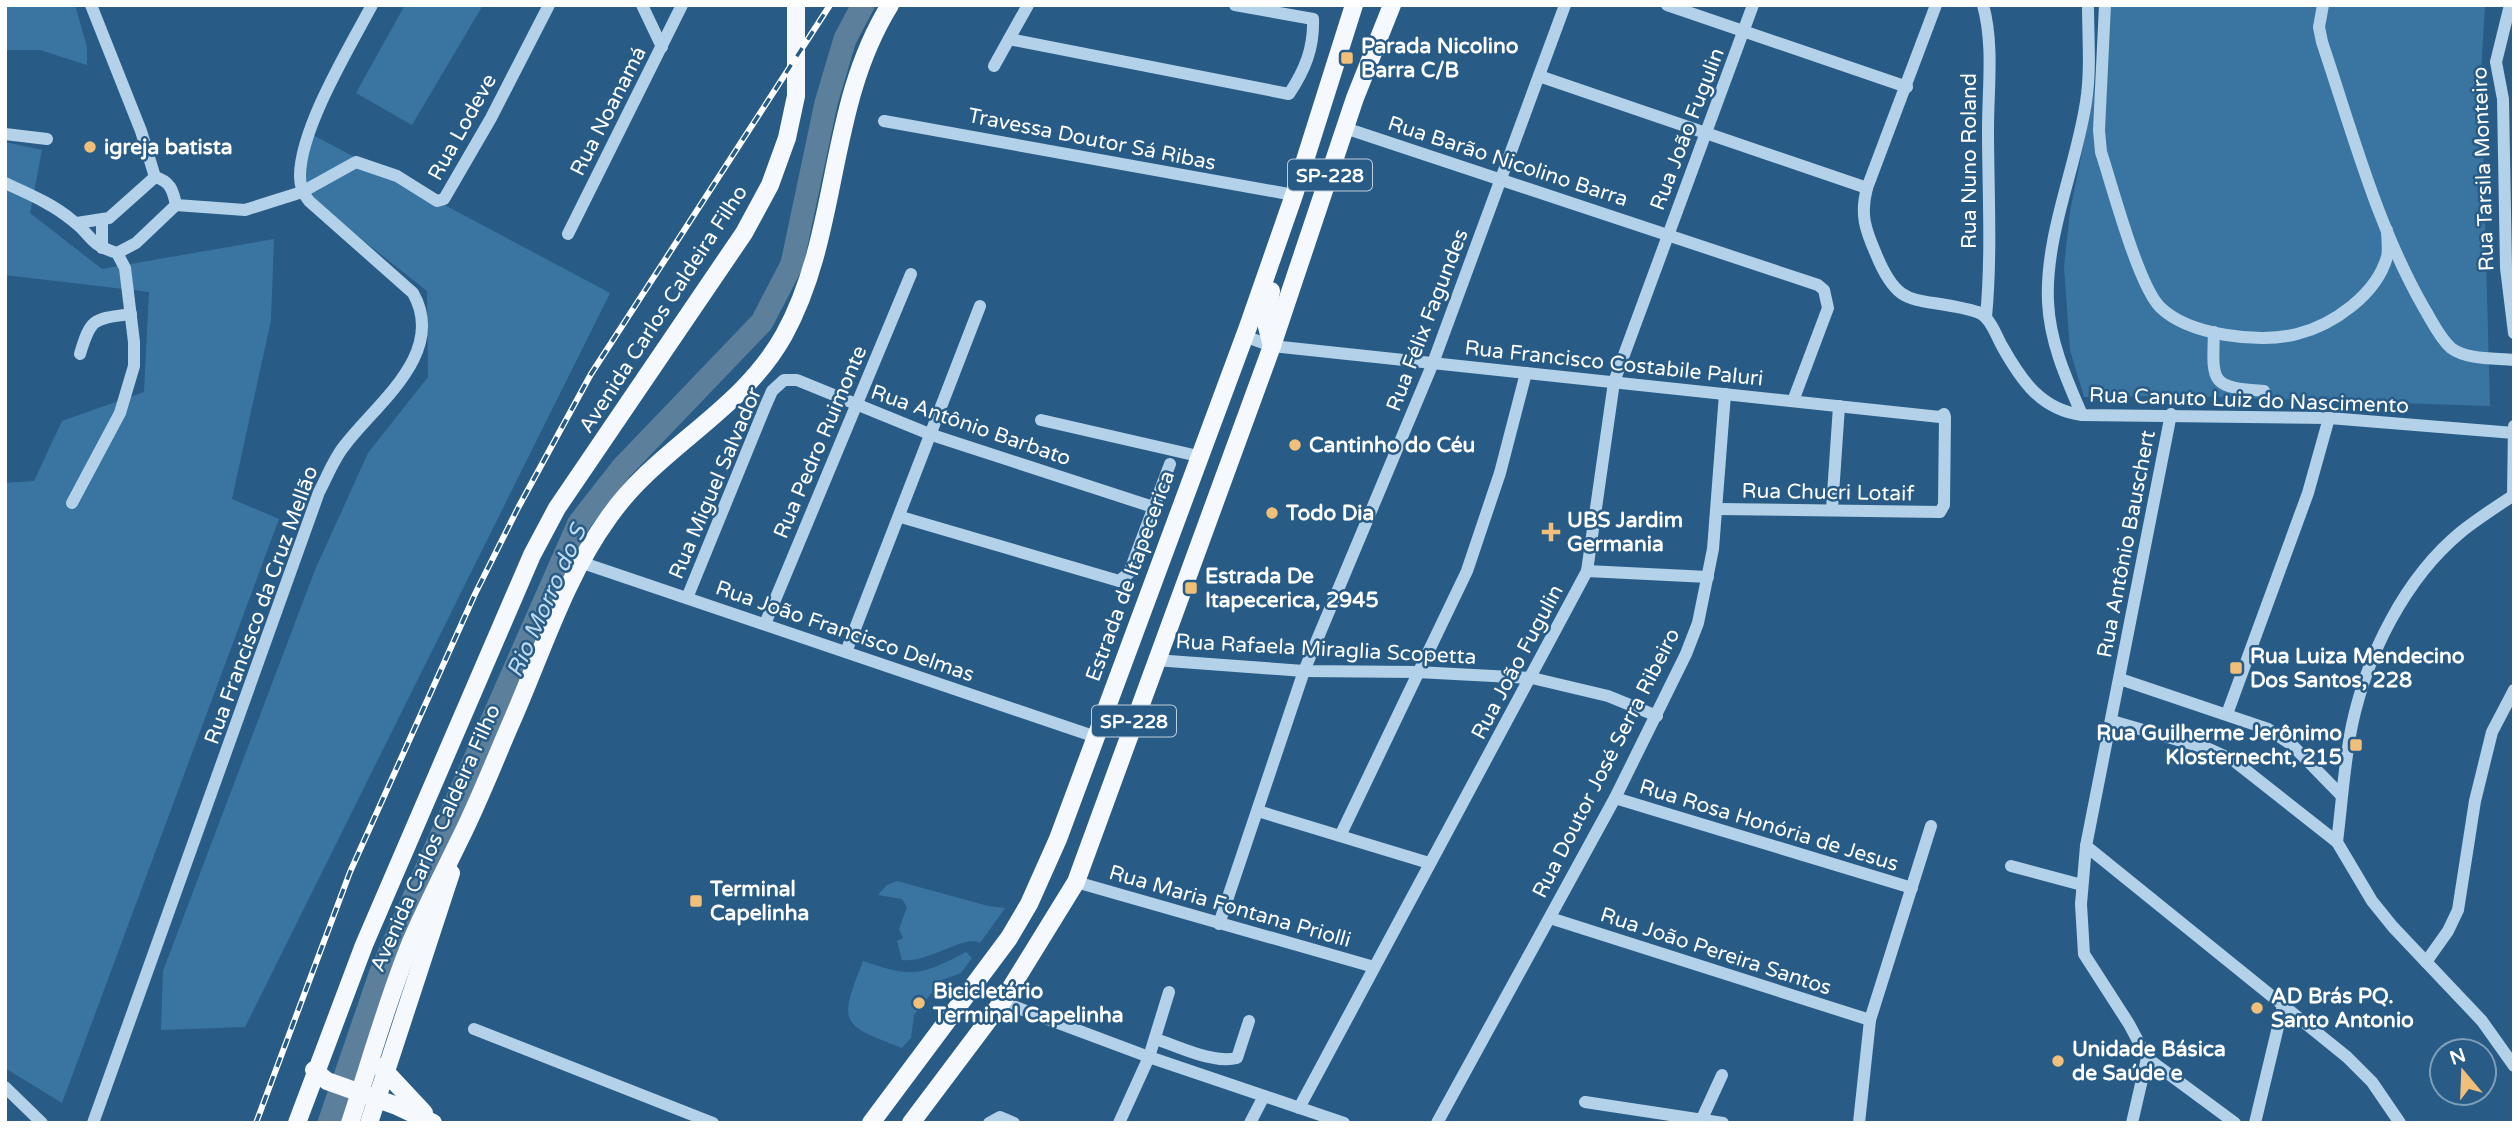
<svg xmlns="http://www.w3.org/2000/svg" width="2519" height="1128" viewBox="0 0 2519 1128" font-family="'Varela Round',sans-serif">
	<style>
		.green { fill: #3a75a1 }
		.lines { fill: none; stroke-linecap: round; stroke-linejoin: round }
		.river { stroke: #5c809c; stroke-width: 23 }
		.minor { stroke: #b3d1e8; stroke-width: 12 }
		.major { stroke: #f5f9fe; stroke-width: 18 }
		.rail-casing { stroke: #fff; stroke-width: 6 }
		.rail { stroke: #285c86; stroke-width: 3.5; stroke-dasharray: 10; stroke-linecap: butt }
		.poi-dot { fill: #f0bf79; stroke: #285c86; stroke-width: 2.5 }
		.labels { text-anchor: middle; stroke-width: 5; stroke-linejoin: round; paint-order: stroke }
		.shield { fill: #285c86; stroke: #becedb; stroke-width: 2 }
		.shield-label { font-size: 19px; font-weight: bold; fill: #fff }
		.poi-label { font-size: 21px; font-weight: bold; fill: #fff; stroke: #285c86; text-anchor: start }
		.street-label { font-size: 21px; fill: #fff; stroke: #285c86 }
		.water-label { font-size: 23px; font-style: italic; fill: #bedbef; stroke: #285c86 }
	</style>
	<rect width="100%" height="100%" fill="#285c86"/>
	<g class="green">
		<path d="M5,5H75L87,47V65L40,50H5Z"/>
		<path d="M405,5H483L412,125L356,93Z"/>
		<path d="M2103,5H2485L2481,73L2490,406L2184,396L2084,397L2070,350L2064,267L2070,212L2095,87Z"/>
		<path d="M311,134L610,293L245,1027L161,1030L163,971L315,570L368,453L428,377L427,291L302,192Z"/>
		<path d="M5,142L42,150L30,213L102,269L274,239L271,320L232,499L279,519L62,1103L5,1068V483L34,481L62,421L144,392L149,292L5,275Z"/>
		<path d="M897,881L988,906L1005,908L980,943C965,934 929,963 902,960L897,941L903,938L899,929L907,907L902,899L878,895L887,885Z"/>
		<path d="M966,952L972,958L961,973L942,980L914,1015L911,1038L902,1048C839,1024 839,1023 863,961C912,978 920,976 966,952Z"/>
	</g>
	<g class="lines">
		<path class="river" d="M329,1123L381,972L579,523L622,468L762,322L792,264L826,103L845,39L863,5"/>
		<g class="minor">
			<path d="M91,5L141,131L155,177C170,181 173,190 176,205L245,210L302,192L356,162L397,176L437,201L444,199L491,118L549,5"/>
			<path d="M642,5L662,47"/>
			<path d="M1667,5L1907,87"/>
			<path d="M1936,5L1867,188C1860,214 1865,229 1876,254C1898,308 1912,297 1962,308C1970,310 1981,311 1986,318C1993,325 1997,337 2002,346C2021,380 2041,410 2082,415L2329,418L2514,433"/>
			<path d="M1983,5C1994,44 1988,89 1988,129C1988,191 1992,254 1986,317"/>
			<path d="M2105,5L2099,130L2101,152C2112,185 2138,285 2160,307C2188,335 2259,344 2297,334C2333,325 2376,295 2387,257C2389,249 2387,239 2387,230"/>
			<path d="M2323,5L2319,27L2322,42C2352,131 2377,226 2424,308C2432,321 2439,337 2451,348C2467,360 2495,358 2514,360"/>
			<path d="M2510,5L2496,62L2503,99L2506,268L2514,333"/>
			<path d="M1009,39L1289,94C1305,70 1314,48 1313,19L1235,5"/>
			<path d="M994,66L1028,5"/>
			<path d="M1539,76L1867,188"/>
			<path d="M884,121L1294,195"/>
			<path d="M1345,128L1818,285L1824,290L1828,308L1793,401"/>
			<path d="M5,134L47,139"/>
			<path d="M5,183C29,194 53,204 73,221C93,236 88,244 117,253L125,268L134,342V366L120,413L72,503"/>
			<path d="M77,223L109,218L155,177"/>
			<path d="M568,234L682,5"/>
			<path d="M102,248V220"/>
			<path d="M117,253L136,243L176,205"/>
			<path d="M2214,332C2212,384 2211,387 2264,391"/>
			<path d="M1244,336L1272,346L1940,417L1944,414L1945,417L1944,505L1940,512L1718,509"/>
			<path d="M80,354C91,317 94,319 131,314"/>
			<path d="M2082,415C2066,378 2050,343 2048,302C2045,235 2076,168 2086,102C2091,70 2088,38 2088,5"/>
			<path d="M1041,420L1198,456"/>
			<path d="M2513,496L2514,426"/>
			<path d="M1832,509L1839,406"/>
			<path d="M901,517L1119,581L1129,573L1170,464"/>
			<path d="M580,562L1096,737"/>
			<path d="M1587,571L1708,577"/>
			<path d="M687,598L765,407L772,391L784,380H797L932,435L1153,507"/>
			<path d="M765,624L911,274"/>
			<path d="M846,652L980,306"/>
			<path d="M1155,660L1304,671L1417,672L1532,678L1608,696L1657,716"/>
			<path d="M2120,679L2268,729L2292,745L2341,795"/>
			<path d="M2227,714L2308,493L2329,418"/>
			<path d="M2112,721L2209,749L2233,760L2337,842L2372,901L2393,927L2482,1021L2514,1066"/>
			<path d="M1615,798L1912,888"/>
			<path d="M1258,811L1429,863"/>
			<path d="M1341,834L1467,571L1500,473L1526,373"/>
			<path d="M2337,842C2342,803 2344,764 2352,725C2367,655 2405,578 2461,532C2477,519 2496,507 2514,495"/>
			<path d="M2086,846L2347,1057L2372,1082L2400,1123"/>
			<path d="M2011,866L2082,885"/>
			<path d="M1076,882L1374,967"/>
			<path d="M1550,918L1870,1020"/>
			<path d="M1219,924L1304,671L1433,363L1565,5"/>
			<path d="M2426,962L2448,931L2458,910L2475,801L2492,732L2514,690"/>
			<path d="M1002,1002L1149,1057L1344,1123"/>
			<path d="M474,1029L713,1123"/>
			<path d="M1155,1039C1179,1046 1212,1064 1237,1058L1249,1021"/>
			<path d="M2147,1058L2235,1123"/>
			<path d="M5,1087L42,1123"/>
			<path d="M1585,1102L1723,1123"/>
			<path d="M1299,1108L1587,571L1614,382L1753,5"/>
			<path d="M93,1123L319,492C327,477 334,458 345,445C377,403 447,353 413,293L309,201C303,193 300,187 300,176C300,129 349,48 372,5"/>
			<path d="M989,1123L1000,1117L1014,1123"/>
			<path d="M1119,1123L1149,1057L1169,992"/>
			<path d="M1250,1123L1264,1096"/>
			<path d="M1437,1123L1615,798L1686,654L1698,623L1713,549L1725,394"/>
			<path d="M1700,1123L1722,1075"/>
			<path d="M1859,1123L1870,1020L1931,826"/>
			<path d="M2132,1123L2147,1058L2129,1024L2084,954L2081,904L2086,846L2171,414"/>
			<path d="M2255,1123L2283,1006"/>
		</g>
		<g class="major">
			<path d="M1271,291L1265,319L1272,346"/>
			<path d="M381,1067L424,1113"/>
			<path d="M314,1070L327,1081L397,1106L433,1123"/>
			<path d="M297,1123L364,945L532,555L557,508L744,233L770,185L787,138L796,96V5"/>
			<path d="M350,1123C370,1063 387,1001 411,942C426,907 443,874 460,839C479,801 494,762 511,723C542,653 564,579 609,517C658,447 741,412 784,335C841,231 826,108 890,5"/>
			<path d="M369,1123L451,873"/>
			<path d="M871,1123L1009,938L1029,904L1058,839L1248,327L1294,195L1354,5"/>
			<path d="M911,1123L1002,1002L1076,882L1272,346L1355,98L1392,5"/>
		</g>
		<defs>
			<path id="rail" d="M256,1123L350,872L475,594L518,508L591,374L830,5"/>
		</defs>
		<use href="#rail" class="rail-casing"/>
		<use href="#rail" class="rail"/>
	</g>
	<g class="poi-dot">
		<rect x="1340" y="51" width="14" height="14" rx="3.5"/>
		<circle cx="90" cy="147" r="7"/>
		<circle cx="1295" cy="445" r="7"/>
		<circle cx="1272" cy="513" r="7"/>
		<path d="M1547.5 521.5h7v7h7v7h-7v7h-7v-7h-7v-7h7z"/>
		<rect x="1184" y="581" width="14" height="14" rx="3.5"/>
		<rect x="2229" y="661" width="14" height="14" rx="3.5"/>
		<rect x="2349" y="738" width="14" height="14" rx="3.5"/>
		<rect x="689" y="894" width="14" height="14" rx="3.5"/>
		<circle cx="919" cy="1003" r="7"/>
		<circle cx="2257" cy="1008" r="7"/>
		<circle cx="2058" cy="1061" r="7"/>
	</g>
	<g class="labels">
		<g class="shield">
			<rect x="1288" y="159.5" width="84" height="31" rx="5"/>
			<rect x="1092" y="705.5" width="84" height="31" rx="5"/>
		</g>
		<g class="shield-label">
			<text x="1330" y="182">SP-228</text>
			<text x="1134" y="728">SP-228</text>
		</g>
		<g class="poi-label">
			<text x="1361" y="53">Parada Nicolino<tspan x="1361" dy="24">Barra C/B</tspan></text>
			<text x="104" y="154">igreja batista</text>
			<text x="1309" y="452">Cantinho do Céu</text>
			<text x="1286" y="520">Todo Dia</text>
			<text x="1567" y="527">UBS Jardim<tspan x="1567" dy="24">Germania</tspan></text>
			<text x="1205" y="583">Estrada De<tspan x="1205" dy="24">Itapecerica, 2945</tspan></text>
			<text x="2250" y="663">Rua Luiza Mendecino<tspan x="2250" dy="24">Dos Santos, 228</tspan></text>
			<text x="2342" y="740" text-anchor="end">Rua Guilherme Jerônimo<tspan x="2342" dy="24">Klosternecht, 215</tspan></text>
			<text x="710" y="896">Terminal<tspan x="710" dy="24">Capelinha</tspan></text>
			<text x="933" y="998">Bicicletário<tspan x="933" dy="24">Terminal Capelinha</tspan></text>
			<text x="2271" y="1003">AD Brás PQ.<tspan x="2271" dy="24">Santo Antonio</tspan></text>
			<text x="2072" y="1056">Unidade Básica<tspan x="2072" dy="24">de Saúde e</tspan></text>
		</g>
		<g class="street-label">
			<text transform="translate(608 111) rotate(-63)" y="7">Rua Noanamá</text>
			<text transform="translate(462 127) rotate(-61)" y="7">Rua Lodeve</text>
			<text transform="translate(1687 129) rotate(-69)" y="7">Rua João Fugulin</text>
			<text transform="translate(1092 139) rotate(11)" y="7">Travessa Doutor Sá Ribas</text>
			<text transform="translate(1508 161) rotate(18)" y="7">Rua Barão Nicolino Barra</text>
			<text transform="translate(1969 161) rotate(-90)" y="7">Rua Nuno Roland</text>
			<text transform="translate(2483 169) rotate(-92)" y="7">Rua Tarsila Monteiro</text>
			<text transform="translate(663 309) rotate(-57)" y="7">Avenida Carlos Caldeira Filho</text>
			<text transform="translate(1427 320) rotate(-69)" y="7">Rua Félix Fagundes</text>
			<text transform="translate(1614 363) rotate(6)" y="7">Rua Francisco Costabile Paluri</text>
			<text transform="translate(2249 400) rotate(2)" y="7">Rua Canuto Luiz do Nascimento</text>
			<text transform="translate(971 425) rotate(19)" y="7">Rua Antônio Barbato</text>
			<text transform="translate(820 442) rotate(-67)" y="7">Rua Pedro Ruimonte</text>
			<text transform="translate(715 483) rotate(-67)" y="7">Rua Miguel Salvador</text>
			<text transform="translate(1828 492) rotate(1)" y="7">Rua Chucri Lotaif</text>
			<text transform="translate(2126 544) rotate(-79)" y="7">Rua Antônio Bauschert</text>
			<text transform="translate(1130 576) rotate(-70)" y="7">Estrada de Itapecerica</text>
			<text transform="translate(261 605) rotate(-70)" y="7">Rua Francisco da Cruz Mellão</text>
			<text transform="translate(845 631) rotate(19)" y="7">Rua João Francisco Delmas</text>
			<text transform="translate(1326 649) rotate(3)" y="7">Rua Rafaela Miraglia Scopetta</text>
			<text transform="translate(1517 662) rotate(-62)" y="7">Rua João Fugulin</text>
			<text transform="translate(1606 763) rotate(-63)" y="7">Rua Doutor José Serra Ribeiro</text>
			<text transform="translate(1769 825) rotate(17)" y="7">Rua Rosa Honória de Jesus</text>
			<text transform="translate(435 838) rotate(-66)" y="7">Avenida Carlos Caldeira Filho</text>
			<text transform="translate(1230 906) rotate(16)" y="7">Rua Maria Fontana Priolli</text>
			<text transform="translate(1716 951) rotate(18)" y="7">Rua João Pereira Santos</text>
		</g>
		<g class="water-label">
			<text transform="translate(546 601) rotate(-66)" y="8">Rio Morro do S</text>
		</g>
	</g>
	<rect width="2519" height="1128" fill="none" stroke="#ffffff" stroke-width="14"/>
	<g transform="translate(2463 1072) rotate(341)"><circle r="33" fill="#285c86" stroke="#7e9db6" stroke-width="2"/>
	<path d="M0-5L12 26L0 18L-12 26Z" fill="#f0bf79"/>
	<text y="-10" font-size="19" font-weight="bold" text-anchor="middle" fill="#ffffff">N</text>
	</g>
</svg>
